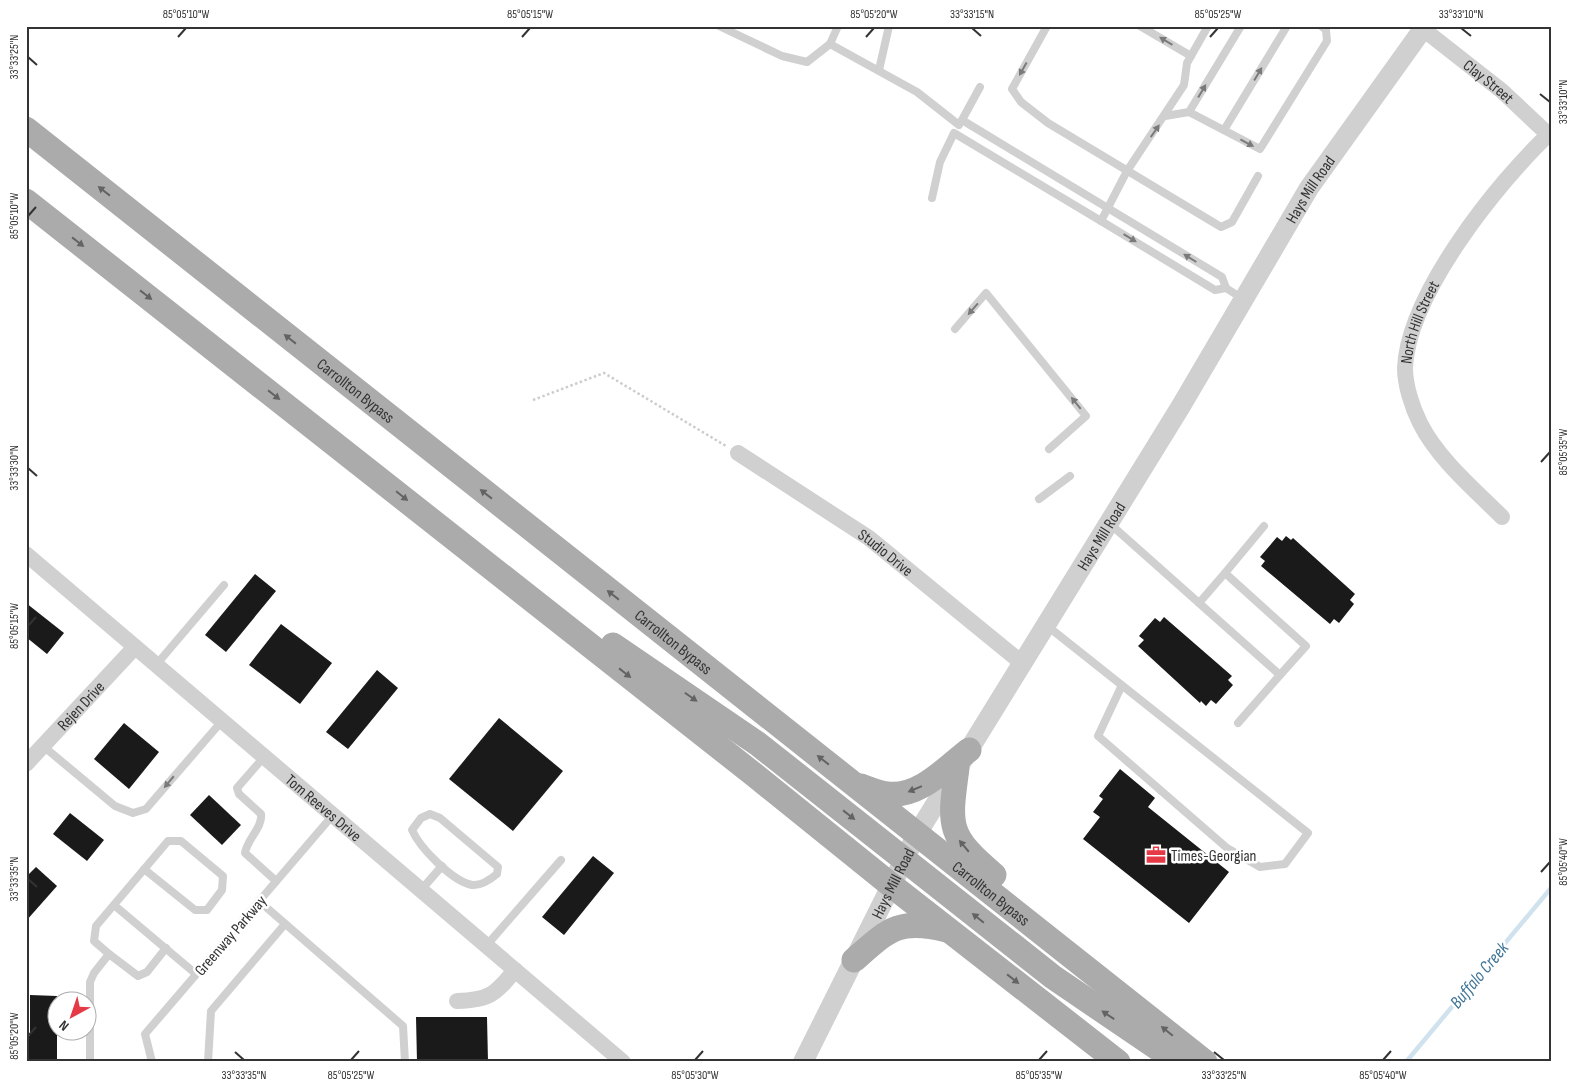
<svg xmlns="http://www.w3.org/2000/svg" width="1577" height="1088" viewBox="0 0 1577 1088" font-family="'Sofia Sans Condensed',sans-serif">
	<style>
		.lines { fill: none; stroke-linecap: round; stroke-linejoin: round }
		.stream { stroke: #cfe2ee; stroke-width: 4.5 }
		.building { fill: #1a1a1a }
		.path { stroke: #cdcdcd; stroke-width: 2.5; stroke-dasharray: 2.5 2.5; stroke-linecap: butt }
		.service { stroke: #d0d0d0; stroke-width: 8 }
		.minor { stroke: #d0d0d0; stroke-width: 16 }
		.tertiary { stroke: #d0d0d0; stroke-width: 20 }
		.primary { stroke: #ababab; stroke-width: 25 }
		.oneway { fill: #7a7a7a }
		.oneway2 { fill: #636363 }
		.ticks { fill: none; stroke: #333; stroke-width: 2 }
		.labels { text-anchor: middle; stroke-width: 5; stroke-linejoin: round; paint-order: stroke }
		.street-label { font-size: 16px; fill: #333; stroke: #fff }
		.poi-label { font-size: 16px; fill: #333; stroke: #fff; text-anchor: start }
		.water-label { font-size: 18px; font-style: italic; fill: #3f7597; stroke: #fff }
		.neatline { fill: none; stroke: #333; stroke-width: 2 }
		.ticks-label { font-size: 12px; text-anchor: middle; fill: #333 }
	</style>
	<rect width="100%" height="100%" fill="#fff"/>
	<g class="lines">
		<path class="stream" d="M1406,1062L1551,888"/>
	</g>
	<g class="building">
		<path d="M1286,536L1291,540L1293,538L1355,594L1350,600L1354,604L1339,623L1334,619L1330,624L1261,566L1265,561L1260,557L1277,537L1282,541Z"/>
		<path d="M255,574L276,591L226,652L205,635Z"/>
		<path d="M26,603L64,633L47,654L26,637Z"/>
		<path d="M1164,617L1232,676L1228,680L1233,685L1216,704L1211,700L1206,706L1201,701L1200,703L1138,646L1144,640L1139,636L1155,618L1160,622Z"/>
		<path d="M281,624L332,663L300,704L249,665Z"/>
		<path d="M377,670L398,688L348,749L326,732Z"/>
		<path d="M499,718L563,771L513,831L449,779Z"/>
		<path d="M124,723L159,752L129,789L94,759Z"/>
		<path d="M1120,769L1155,798L1148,807L1229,872L1189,923L1083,839L1100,817L1093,812L1103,799L1099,796Z"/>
		<path d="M209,795L241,825L222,845L190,815Z"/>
		<path d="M70,813L104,840L87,861L53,834Z"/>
		<path d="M593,856L614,873L564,935L542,917Z"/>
		<path d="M36,867L57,886L26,921V877Z"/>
		<path d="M30,995L57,996V1062H26V1036H30Z"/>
		<path d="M416,1017H487L488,1062H417Z"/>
	</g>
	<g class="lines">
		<path class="path" d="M533,400L604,373L726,446"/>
		<g class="service">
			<path d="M719,26L782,56L807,62L830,44L838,26"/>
			<path d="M1047,26L1012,89L1021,102L1048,123L1221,227L1232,222L1258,176"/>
			<path d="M1140,26L1191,56"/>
			<path d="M1208,26L1187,63L1184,85L1127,171L1101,221L1215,290L1226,288"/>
			<path d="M830,44L917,92L959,125"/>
			<path d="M879,70L889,26"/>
			<path d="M980,87L962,120L1222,277L1226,288L1243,299"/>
			<path d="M1189,112L1260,149L1327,41L1326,30L1321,26"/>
			<path d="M1165,116L1189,112L1241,26"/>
			<path d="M1224,130L1287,26"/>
			<path d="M932,198L940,162L954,133L1101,221"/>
			<path d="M955,329L986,293L1086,416L1049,449"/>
			<path d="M1039,499L1070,476"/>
			<path d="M1109,523L1280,675L1238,723"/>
			<path d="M1264,526L1225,573L1306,646L1280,675"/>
			<path d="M1199,603L1225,573"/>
			<path d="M1046,625L1308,833L1285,864L1260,867L1227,848L1098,736L1122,685"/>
			<path d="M156,665L224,585"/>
			<path d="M43,746L115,806L133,813L146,809L222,721"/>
			<path d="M264,757L237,788L239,794L261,814C263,827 247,839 245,853L276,881"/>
			<path d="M430,814L440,818L498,867L497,874C491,879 481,886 472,885C452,881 420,848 412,830L421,818Z"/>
			<path d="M421,890L442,866"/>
			<path d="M259,901L403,1026L405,1062"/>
			<path d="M114,905L196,974"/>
			<path d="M486,946L561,860"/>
			<path d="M109,954L138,976L147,972L166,948"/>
			<path d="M90,1062V982L94,973L109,954L94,941L96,926L168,841H181L223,876L222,890L207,910H195L144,869"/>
			<path d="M152,1062L145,1034L333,815"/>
			<path d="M208,1062L211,1011L285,924"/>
		</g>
		<g class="minor">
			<path id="s1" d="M1423,29L1502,91L1551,137"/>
			<path id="s2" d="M738,453L869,538L1022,663"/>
			<path id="s3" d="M1502,517C1474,489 1438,459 1420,423C1412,407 1405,385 1405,368C1408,294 1498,182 1551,132"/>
			<path id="s4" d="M26,554L623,1062"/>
			<path id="s5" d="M26,764L135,647"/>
			<path d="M457,1001C489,1000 495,995 515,970"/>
		</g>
		<path class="tertiary" id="s6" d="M803,1062L917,834L1181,406L1309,188L1425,26"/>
		<g class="primary">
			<path id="s7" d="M26,129L1205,1062"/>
			<path d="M26,201L752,773L891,885L1118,1062"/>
			<path d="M613,645L758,744L1053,977L1178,1062"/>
			<path d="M957,768C949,827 947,835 994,875"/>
			<path d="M861,786C869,789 879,793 887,794C919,798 946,768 969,750"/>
			<path d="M854,960C889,929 899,918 947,930"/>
		</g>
	</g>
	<defs><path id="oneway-solid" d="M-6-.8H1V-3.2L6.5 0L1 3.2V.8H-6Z" transform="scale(1.25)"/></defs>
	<g class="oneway">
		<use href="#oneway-solid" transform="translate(1166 41) rotate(-149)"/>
		<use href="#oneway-solid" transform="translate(1023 69) rotate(119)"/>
		<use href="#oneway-solid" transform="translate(1258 74) rotate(-59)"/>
		<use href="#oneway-solid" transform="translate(1202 91) rotate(-59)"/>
		<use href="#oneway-solid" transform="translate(1155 131) rotate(-55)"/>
		<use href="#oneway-solid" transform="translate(1247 143) rotate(28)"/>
		<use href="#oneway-solid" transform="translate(1130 238) rotate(31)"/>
		<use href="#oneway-solid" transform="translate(1190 258) rotate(-148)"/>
		<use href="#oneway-solid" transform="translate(973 309) rotate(131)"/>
		<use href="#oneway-solid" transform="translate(1076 403) rotate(-129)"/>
		<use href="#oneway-solid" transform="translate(169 782) rotate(130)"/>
	</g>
	<g class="oneway2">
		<use href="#oneway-solid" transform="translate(104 191) rotate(-142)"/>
		<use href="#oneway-solid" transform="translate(78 242) rotate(38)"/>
		<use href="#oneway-solid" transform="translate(146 295) rotate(38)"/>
		<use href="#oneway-solid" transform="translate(290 339) rotate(-142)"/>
		<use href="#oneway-solid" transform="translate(274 395) rotate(38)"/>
		<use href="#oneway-solid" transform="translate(486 494) rotate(-142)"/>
		<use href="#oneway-solid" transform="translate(402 496) rotate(39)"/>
		<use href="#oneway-solid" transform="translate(613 595) rotate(-142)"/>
		<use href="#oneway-solid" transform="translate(625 673) rotate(38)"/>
		<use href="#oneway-solid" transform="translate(691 697) rotate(35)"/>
		<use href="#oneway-solid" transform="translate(823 760) rotate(-142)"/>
		<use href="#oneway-solid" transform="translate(915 789) rotate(157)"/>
		<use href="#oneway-solid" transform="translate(849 815) rotate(38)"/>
		<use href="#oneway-solid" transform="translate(964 846) rotate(-130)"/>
		<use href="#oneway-solid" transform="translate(978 918) rotate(-141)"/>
		<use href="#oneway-solid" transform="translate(1013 979) rotate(38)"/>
		<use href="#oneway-solid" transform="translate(1108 1015) rotate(-146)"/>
		<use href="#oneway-solid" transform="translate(1167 1031) rotate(-141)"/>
	</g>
	<path class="ticks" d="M972,28L981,36M1461,28L1471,36M178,37L186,28M522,37L530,28M866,37L874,28M1210,37L1218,28M28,57L37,65M1540,94L1550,102M28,216L36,207M1541,462L1550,452M28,468L37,476M28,626L36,617M1541,872L1550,862M28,879L37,887M28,1036L36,1027M235,1052L244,1060M1214,1052L1224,1060M351,1060L359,1051M695,1060L703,1051M1039,1060L1047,1051M1383,1060L1391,1051"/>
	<defs>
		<symbol id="office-bare" viewBox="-9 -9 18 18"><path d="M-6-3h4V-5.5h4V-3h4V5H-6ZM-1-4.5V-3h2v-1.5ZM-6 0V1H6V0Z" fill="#e63946" stroke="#fff" stroke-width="2.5" paint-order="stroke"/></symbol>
	</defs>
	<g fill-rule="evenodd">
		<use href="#office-bare" x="1142" y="841" width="28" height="28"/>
	</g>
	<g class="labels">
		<g class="street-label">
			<text dy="6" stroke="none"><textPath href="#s1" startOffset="84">Clay Street</textPath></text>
			<text dy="6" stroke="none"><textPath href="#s6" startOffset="1010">Hays Mill Road</textPath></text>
			<text dy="6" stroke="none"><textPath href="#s3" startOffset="231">North Hill Street</textPath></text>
			<text dy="6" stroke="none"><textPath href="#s7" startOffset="421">Carrollton Bypass</textPath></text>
			<text dy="6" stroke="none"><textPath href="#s6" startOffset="605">Hays Mill Road</textPath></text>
			<text dy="6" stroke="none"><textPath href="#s2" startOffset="178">Studio Drive</textPath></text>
			<text dy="6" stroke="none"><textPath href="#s7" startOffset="826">Carrollton Bypass</textPath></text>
			<text dy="6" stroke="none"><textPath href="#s5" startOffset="80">Rejen Drive</textPath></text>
			<text dy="6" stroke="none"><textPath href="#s4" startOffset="391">Tom Reeves Drive</textPath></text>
			<text dy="6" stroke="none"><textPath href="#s6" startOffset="200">Hays Mill Road</textPath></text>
			<text dy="6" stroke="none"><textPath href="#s7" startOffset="1231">Carrollton Bypass</textPath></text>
			<text transform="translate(230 935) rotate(-49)" y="6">Greenway Parkway</text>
		</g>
		<g class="poi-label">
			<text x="1171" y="861">Times-Georgian</text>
		</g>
		<g class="water-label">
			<text transform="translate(1479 975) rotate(-50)" y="6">Buffalo Creek</text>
		</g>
	</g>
	<rect width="1577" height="1088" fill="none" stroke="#ffffff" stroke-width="55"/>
	<g transform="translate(72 1016) rotate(220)"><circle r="24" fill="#ffffff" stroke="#adadad"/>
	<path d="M0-4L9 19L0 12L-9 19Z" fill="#e63946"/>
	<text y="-8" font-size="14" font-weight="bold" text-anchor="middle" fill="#333333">N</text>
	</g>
	<rect x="28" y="28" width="1522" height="1032" class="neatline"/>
	<g class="ticks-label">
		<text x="186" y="18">85°05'10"W</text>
		<text x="530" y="18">85°05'15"W</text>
		<text x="874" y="18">85°05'20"W</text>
		<text x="972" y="18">33°33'15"N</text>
		<text x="1218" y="18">85°05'25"W</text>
		<text x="1461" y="18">33°33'10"N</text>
		<text transform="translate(14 57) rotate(-90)" y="4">33°33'25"N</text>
		<text transform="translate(1563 102) rotate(-90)" y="4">33°33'10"N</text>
		<text transform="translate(14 216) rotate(-90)" y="4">85°05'10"W</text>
		<text transform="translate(1563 452) rotate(-90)" y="4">85°05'35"W</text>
		<text transform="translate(14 468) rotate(-90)" y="4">33°33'30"N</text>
		<text transform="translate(14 626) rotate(-90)" y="4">85°05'15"W</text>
		<text transform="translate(1563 862) rotate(-90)" y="4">85°05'40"W</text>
		<text transform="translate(14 879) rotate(-90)" y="4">33°33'35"N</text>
		<text transform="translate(14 1036) rotate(-90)" y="4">85°05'20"W</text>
		<text x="244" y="1079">33°33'35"N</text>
		<text x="351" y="1079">85°05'25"W</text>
		<text x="695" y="1079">85°05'30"W</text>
		<text x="1039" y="1079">85°05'35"W</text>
		<text x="1224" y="1079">33°33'25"N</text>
		<text x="1383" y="1079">85°05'40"W</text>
	</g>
</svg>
